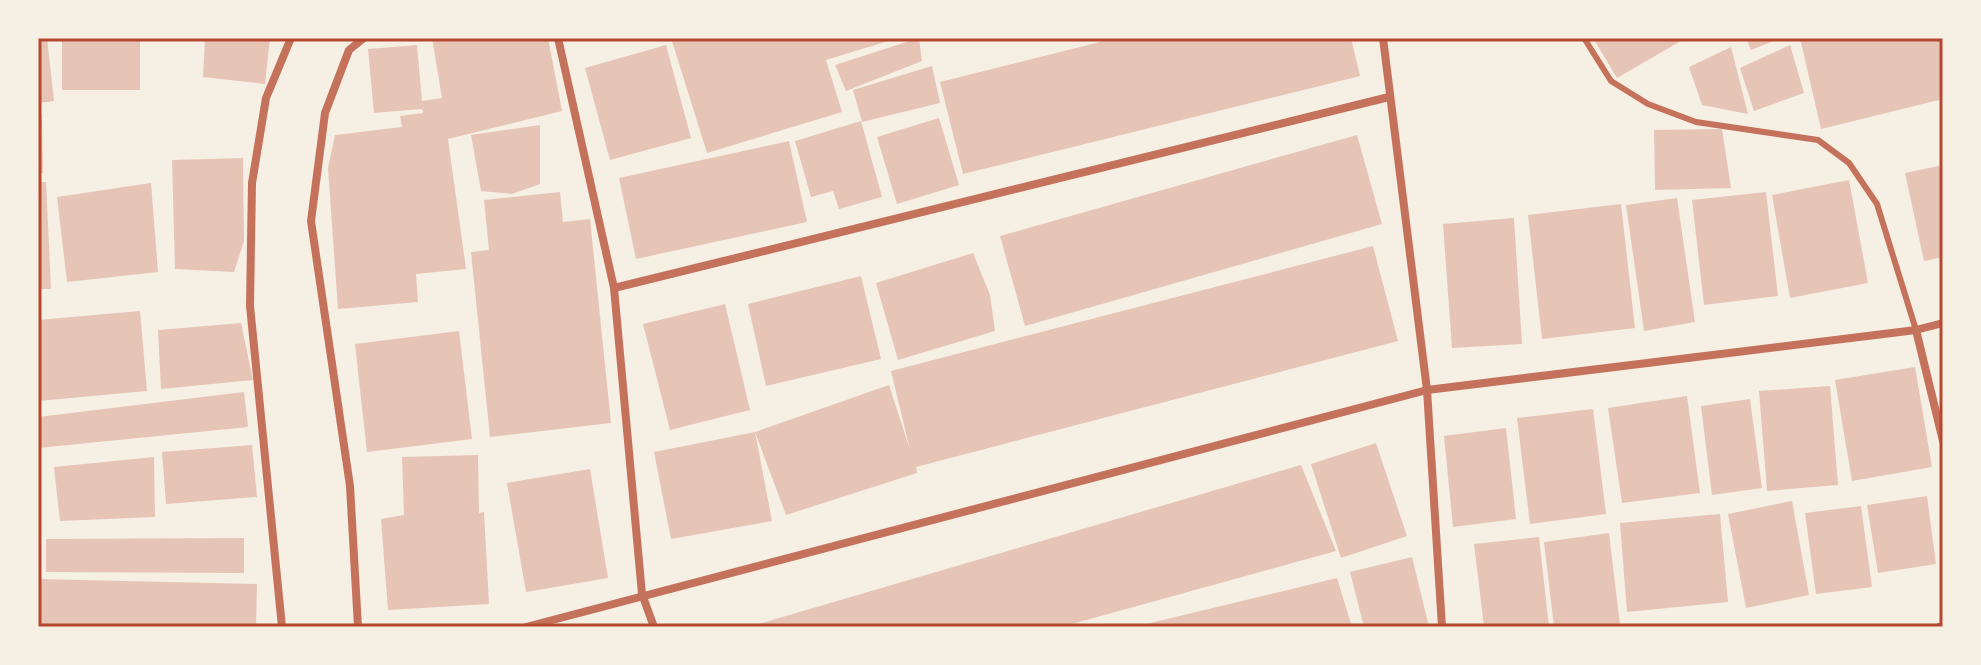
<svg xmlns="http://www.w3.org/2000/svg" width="1981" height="665" viewBox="0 0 1981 665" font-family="'Alegreya Sans',sans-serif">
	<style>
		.building { fill: #e6c5b7 }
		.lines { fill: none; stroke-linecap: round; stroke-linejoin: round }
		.service { stroke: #c5725c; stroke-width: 6 }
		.minor { stroke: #c5725c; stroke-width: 8 }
		.neatline { fill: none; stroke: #b5482f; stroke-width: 3 }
	</style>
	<rect width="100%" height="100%" fill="#f6efe4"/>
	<g class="building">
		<path d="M38,38H47L54,101L38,103Z"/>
		<rect x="62" y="38" width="78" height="52"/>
		<path d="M205,38H270L265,84L203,77Z"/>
		<path d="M432,38H548L562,111L448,139L466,269L416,274L418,302L338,309L328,168L335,135L402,127L400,116L423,113L422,109L374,113L368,49L417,45L422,101L442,98Z"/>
		<path d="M671,38H895V39L826,60L842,112L707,153Z"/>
		<path d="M919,38L922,61L846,91L835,65Z"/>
		<path d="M1116,38H1351L1360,76L963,174L940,82Z"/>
		<path d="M1593,38H1686L1617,78Z"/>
		<path d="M1746,38H1781L1751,50Z"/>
		<path d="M1800,38H1940L1943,99L1821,129Z"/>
		<path d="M666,45L691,138L610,160L585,68Z"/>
		<path d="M1790,45L1804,93L1754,111L1740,68Z"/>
		<path d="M1731,47L1748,114L1702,105L1689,67Z"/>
		<path d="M932,66L940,103L862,122L853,90Z"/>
		<path d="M38,114H42L43,173H38Z"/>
		<path d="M939,118L959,185L897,204L877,137Z"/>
		<path d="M861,121L882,197L839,209L833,191L811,197L795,141Z"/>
		<path d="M540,125V184L512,194L481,191L471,135Z"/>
		<path d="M1722,129L1731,188L1655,190L1654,130Z"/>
		<path d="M1357,135L1382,224L1025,326L1000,236Z"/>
		<path d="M789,141L807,222L636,259L619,178Z"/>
		<path d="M243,158L244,241L234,272L175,269L172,160Z"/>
		<path d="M1943,165V257L1924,261L1905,173Z"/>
		<path d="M1849,180L1868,283L1790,298L1772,195Z"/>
		<path d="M38,182H46L51,289H38Z"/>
		<path d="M151,183L158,272L67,282L57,197Z"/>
		<path d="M560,192L563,222L590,219L611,423L490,437L471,252L489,250L484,200Z"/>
		<path d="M1766,192L1778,296L1704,305L1692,200Z"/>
		<path d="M1677,198L1695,322L1644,331L1626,205Z"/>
		<path d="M1621,204L1635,328L1542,339L1528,215Z"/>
		<path d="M1514,218L1522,344L1452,348L1443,224Z"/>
		<path d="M1373,246L1398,341L916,467L917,473L786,515L755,432L889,385L910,450L891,371Z"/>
		<path d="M973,253L990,295L995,331L898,360L876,283Z"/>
		<path d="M861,276L881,359L766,386L748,304Z"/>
		<path d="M725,304L750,410L670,430L643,324Z"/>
		<path d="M140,311L147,391L38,401V320Z"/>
		<path d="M241,323L253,380L161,389L158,330Z"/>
		<path d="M459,331L472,439L367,452L355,344Z"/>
		<path d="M1915,367L1932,467L1852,481L1835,380Z"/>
		<path d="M1830,386L1838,485L1767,491L1759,391Z"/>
		<path d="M244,392L248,427L38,448V417Z"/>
		<path d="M1687,396L1700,493L1622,503L1608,408Z"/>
		<path d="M1750,399L1762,488L1712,495L1701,406Z"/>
		<path d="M1593,409L1606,514L1530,524L1517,418Z"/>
		<path d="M1506,428L1516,519L1453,527L1444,436Z"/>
		<path d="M755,432L772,521L671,539L654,452Z"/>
		<path d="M1376,443L1407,536L1341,558L1311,464Z"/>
		<path d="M252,445L257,497L166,504L162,452Z"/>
		<path d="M478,455L479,513L484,512L489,604L388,610L381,519L404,515L402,457Z"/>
		<path d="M154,457L155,517L60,521L54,467Z"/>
		<path d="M1301,465L1336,551L1061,627H748Z"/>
		<path d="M590,469L608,578L526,592L507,483Z"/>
		<path d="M1927,496L1936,564L1878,573L1867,505Z"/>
		<path d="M1792,501L1809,595L1746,608L1728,514Z"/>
		<path d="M1861,506L1872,587L1816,594L1805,513Z"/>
		<path d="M1720,514L1728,602L1627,612L1620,523Z"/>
		<path d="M1609,533L1620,625L1554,627L1544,542Z"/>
		<path d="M1539,537L1549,627H1484L1474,544Z"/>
		<path d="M244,538V573L46,572V539Z"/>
		<path d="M1412,557L1429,627H1364L1350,572Z"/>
		<path d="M1337,578L1352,627H1139L1138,626Z"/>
		<path d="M38,579L257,584L256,627H38Z"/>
	</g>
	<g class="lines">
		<path class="service" d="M1584,38L1611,81L1648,104L1696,122L1818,140L1849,163L1877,204L1916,330"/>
		<g class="minor">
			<path d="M558,38L614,288L642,594L654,627"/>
			<path d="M1383,38L1427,390L1442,627"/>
			<path d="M614,288L1389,97"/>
			<path d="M1916,330L1943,441"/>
			<path d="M282,627L250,306L252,183L266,98L291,38"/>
			<path d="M358,627L350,486L311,221L325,113L349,50L364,38"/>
			<path d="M526,627L1427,390L1916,330L1943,323"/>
			<path d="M1939,627L1943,626"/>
		</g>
	</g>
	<rect width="1981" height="665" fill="none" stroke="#f6efe4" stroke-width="80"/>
	<rect x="40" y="40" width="1901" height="585" class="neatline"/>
</svg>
